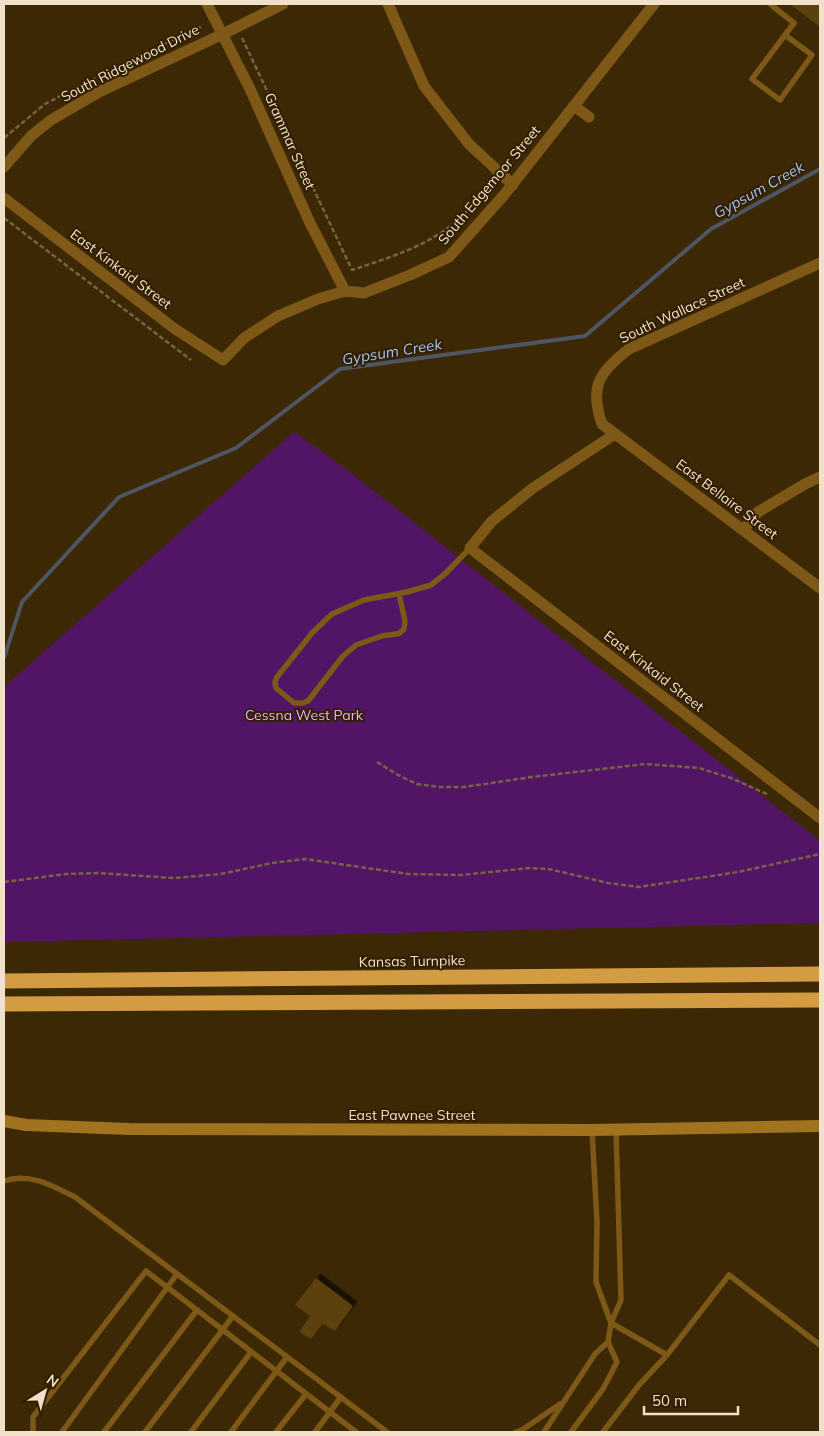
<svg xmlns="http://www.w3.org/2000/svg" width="824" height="1436" viewBox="0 0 824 1436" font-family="Mulish,sans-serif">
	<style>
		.green { fill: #521565 }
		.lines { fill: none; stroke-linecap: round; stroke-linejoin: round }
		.stream { stroke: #4d5662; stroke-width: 4 }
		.building { fill: #5b3f11; filter: url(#shadow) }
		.path { stroke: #766343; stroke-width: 2.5; stroke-dasharray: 5 2.5; stroke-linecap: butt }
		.lane { stroke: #7d5816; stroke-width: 5.5 }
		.street { stroke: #7d5816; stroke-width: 11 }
		.secondary { stroke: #a2731f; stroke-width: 12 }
		.highway { stroke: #d39c42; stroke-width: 15 }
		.labels { text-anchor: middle; stroke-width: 4; stroke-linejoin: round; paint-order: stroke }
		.street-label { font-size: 14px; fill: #f2e1ca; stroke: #311e00 }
		.park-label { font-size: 14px; fill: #e4b4f7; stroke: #311e00 }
		.water-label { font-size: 15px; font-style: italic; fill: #a2c1ed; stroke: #311e00 }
	</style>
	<defs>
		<filter id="shadow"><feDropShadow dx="4.5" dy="-4.5" stdDeviation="0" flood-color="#0009"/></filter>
	</defs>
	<rect width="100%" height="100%" fill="#3c2804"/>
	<path class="green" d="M294,432L346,469L820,841V923L4,942V687Z"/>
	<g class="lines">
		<path class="stream" d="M4,658L22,602L119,497L236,448L340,369L585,336L711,229L820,169"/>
	</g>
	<g class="building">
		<path d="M790,4H820V27Z"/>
		<path d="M316,1278L353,1306L335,1331L323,1324L311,1339L299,1332L310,1316L295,1305Z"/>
	</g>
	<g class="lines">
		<g class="path">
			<path d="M242,38L352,270C391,257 432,245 462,216C473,206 481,194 491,184L495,188"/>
			<path d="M4,138L45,104L140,55L201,27"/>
			<path d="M4,218L191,360"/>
			<path d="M377,762L398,775L417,784L439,787H464L532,777L645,764L699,768L731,778L769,795"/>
			<path d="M4,882L66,874L98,873L174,878L221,874L272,863L305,859L408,874L462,875L529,868L549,869L608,883L639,887L738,872L820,854"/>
		</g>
		<g class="lane">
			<path d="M770,4L794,23L752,79L780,100L812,55L785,35"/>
			<path d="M399,594L405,621L404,629L400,633L396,634L382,636L356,645L343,656L308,701L303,703H294L276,688L275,682L277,677L312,633L332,614L364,600L407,592L431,585L446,573L470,548"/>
			<path d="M592,1130L597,1222L596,1282L611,1323L667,1355L639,1385L603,1432"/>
			<path d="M4,1181C29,1172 53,1186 75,1197L387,1432"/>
			<path d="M667,1355L729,1275L820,1345"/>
			<path d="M33,1432V1417L146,1271L356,1432"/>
			<path d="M62,1432L177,1274"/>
			<path d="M104,1432L197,1310"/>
			<path d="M145,1432L233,1316"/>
			<path d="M191,1432L251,1352"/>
			<path d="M231,1432L287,1357"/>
			<path d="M276,1432L306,1394"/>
			<path d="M315,1432L341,1397"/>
			<path d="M516,1432L522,1430L560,1404"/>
			<path d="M544,1432L595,1354L608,1342"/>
			<path d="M571,1432L603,1389L617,1362L608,1342L611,1323L621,1300L616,1130"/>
		</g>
		<g class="street">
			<path d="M207,4L250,89L310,223L345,291"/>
			<path d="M388,4L424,86L469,144L513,185"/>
			<path d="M574,106L589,117"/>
			<path d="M4,167L31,136L51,120L99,92L223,34L283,4"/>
			<path d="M4,198L175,329L223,360L244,338L278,316L318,299L345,291L364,293L410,275L449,257L504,195L654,4"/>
			<path d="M820,263L629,349C599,372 589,387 602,424L820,588"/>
			<path d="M615,434L533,488L492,521L470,548L820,818"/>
			<path d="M743,530L758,512L805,484L820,477"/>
		</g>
		<path class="secondary" d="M4,1121L26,1125L129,1129L592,1130L820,1126"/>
		<g class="highway">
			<path d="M4,981L820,974"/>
			<path d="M4,1004L820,1000"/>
		</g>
	</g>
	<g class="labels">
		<g class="street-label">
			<text transform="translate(130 63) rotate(-27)" y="5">South Ridgewood Drive</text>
			<text transform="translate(290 141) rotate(66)" y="5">Grammar Street</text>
			<text transform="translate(489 185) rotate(-50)" y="5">South Edgemoor Street</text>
			<text transform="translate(121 269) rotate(37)" y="5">East Kinkaid Street</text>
			<text transform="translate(682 310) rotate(-25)" y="5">South Wallace Street</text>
			<text transform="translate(727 499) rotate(37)" y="5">East Bellaire Street</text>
			<text transform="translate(654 671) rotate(38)" y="5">East Kinkaid Street</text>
			<text transform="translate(412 961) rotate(-1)" y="5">Kansas Turnpike</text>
			<text x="412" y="1120">East Pawnee Street</text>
		</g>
		<g class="park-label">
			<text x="304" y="720">Cessna West Park</text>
		</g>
		<g class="water-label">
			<text transform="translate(759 190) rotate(-29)" y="5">Gypsum Creek</text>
			<text transform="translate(392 352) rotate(-9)" y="5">Gypsum Creek</text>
		</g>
	</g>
	<rect width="824" height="1436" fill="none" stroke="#f2e1ca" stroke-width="10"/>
	<g transform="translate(45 1391) rotate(37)" stroke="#311e00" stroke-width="4" paint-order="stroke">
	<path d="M0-4L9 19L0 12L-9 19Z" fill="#f2e1ca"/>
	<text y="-8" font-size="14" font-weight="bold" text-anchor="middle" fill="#f2e1ca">N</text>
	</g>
	<path d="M644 1406v8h94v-8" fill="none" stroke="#f2e1ca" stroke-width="2.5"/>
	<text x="652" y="1406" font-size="15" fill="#f2e1ca" stroke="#311e00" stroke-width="4" paint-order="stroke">50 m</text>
</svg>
